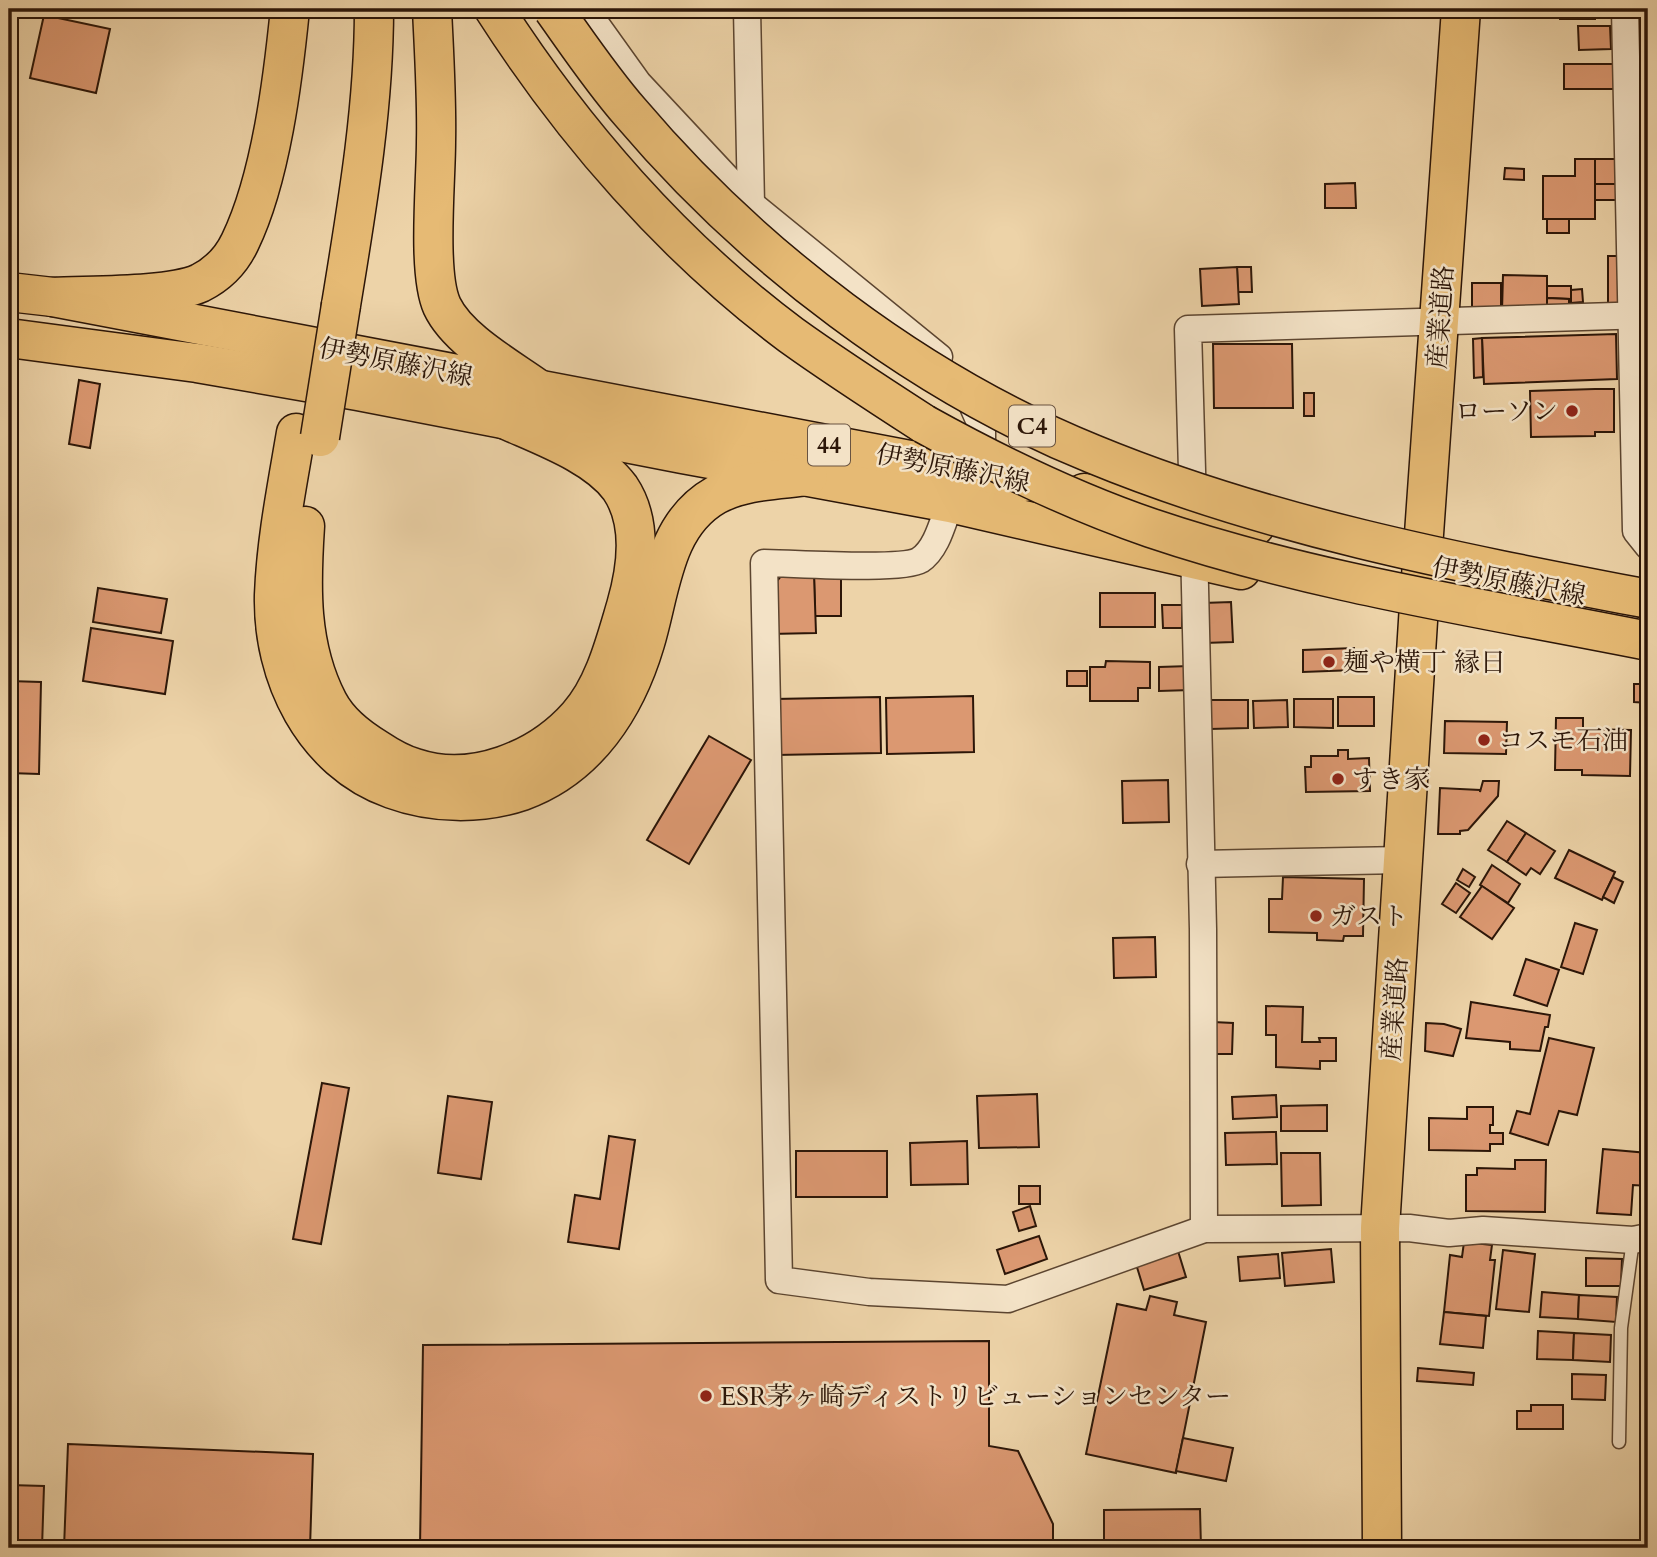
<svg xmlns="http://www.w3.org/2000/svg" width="1657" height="1557" viewBox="0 0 1657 1557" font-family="Cardo,'Noto Serif JP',serif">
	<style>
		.building { fill: #db9871; stroke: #2c1608; stroke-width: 2 }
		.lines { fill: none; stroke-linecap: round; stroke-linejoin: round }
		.service-casing { stroke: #5c4530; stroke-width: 15 }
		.minor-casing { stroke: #5c4530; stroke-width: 29 }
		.primary-casing { stroke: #2c1608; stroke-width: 41 }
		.motorway-casing { stroke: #2c1608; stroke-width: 41 }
		.service { stroke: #f3e2c6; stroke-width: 12 }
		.minor { stroke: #f3e2c6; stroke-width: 26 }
		.primary { stroke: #e6ba74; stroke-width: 38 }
		.motorway { stroke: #e6ba74; stroke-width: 38 }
		.motorway-bridge-casing { stroke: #2c1608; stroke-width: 41; stroke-linecap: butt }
		.motorway-bridge { stroke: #e6ba74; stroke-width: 38 }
		.poi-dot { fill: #8f2418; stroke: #f3e2c6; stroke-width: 2.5 }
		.labels { text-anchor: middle; stroke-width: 5; stroke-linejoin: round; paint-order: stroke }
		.shield { fill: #f3e2c6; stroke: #685341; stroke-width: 2 }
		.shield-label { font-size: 24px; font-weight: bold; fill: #2c1608 }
		.street-label { font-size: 26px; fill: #2c1608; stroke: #f3e2c6 }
		.poi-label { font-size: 26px; fill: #2c1608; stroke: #f3e2c6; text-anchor: start }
	</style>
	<rect width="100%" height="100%" fill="#edd3a8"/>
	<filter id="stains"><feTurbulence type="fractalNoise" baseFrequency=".00286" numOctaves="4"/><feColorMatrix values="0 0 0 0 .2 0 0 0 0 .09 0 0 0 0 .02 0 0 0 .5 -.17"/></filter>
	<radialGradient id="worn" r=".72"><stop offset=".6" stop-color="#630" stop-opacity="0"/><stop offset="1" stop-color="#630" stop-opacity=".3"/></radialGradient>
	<g class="building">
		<rect x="1560" y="9" width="35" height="10"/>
		<path d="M44,15L110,29L96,93L30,78Z"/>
		<path d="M1578,26H1610L1611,49L1579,50Z"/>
		<rect x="1564" y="64" width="50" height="25"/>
		<path d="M1575,159H1595V219H1543V176H1575Z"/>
		<rect x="1595" y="159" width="23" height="25"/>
		<path d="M1505,168L1524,169V180L1504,179Z"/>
		<path d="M1355,183L1356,208H1325V184Z"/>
		<rect x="1595" y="184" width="25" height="16"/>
		<rect x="1547" y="219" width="22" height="14"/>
		<rect x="1608" y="256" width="13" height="47"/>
		<path d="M1237,267H1251L1252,292H1238Z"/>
		<path d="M1237,267L1239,304L1202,306L1200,269Z"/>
		<path d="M1503,275L1547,276V312L1502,311Z"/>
		<rect x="1472" y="283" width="29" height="25"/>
		<path d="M1547,286H1571V299L1547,298Z"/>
		<path d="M1582,289L1583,302L1571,303V290Z"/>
		<path d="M1547,298L1569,299V310L1547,309Z"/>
		<path d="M1616,334L1617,379L1484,384L1482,338Z"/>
		<path d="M1482,338L1483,377L1474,378L1473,339Z"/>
		<path d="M1213,344H1292L1293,408H1214Z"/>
		<path d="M79,380L100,384L90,448L69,444Z"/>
		<path d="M1595,389H1614V432H1595V436L1531,437L1530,391Z"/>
		<rect x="1304" y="393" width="10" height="23"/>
		<path d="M841,574V616H815L814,575Z"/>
		<path d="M782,575H814L816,633L770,634V589Z"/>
		<path d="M98,588L167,599L161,633L93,622Z"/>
		<rect x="1100" y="593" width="55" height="34"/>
		<path d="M1231,602L1233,642L1204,643L1203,603Z"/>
		<path d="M1162,605H1182V628H1163Z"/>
		<path d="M91,628L173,641L165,694L83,681Z"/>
		<path d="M1354,648L1355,670L1303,672V650Z"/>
		<path d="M1106,661L1150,662V688H1138V701H1090V667H1105Z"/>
		<path d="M1190,666L1191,690L1159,691V667Z"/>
		<rect x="1067" y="671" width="20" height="15"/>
		<path d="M9,681L41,682L39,774L9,773Z"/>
		<path d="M1634,684H1648V703L1634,702Z"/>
		<path d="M973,696L974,752L887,754L886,698Z"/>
		<path d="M880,697L881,753L776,755L774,699Z"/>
		<rect x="1338" y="697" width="36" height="29"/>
		<path d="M1294,699H1333V728L1294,727Z"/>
		<path d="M1210,700H1248V728L1210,729Z"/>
		<path d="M1287,700L1288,727L1254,728L1253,701Z"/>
		<path d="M1556,718H1583V729L1631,730L1630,776L1582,775V770H1555Z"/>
		<path d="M1445,721L1507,722L1506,754L1444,753Z"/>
		<path d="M709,736L751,760L689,864L647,840Z"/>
		<path d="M1338,750H1348V759L1369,758L1370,791L1306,792L1305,767H1311V756H1338Z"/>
		<path d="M1168,780L1169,822L1123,823L1122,781Z"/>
		<path d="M1483,781H1499L1498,796L1468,830L1460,831V834H1438L1440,788L1480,790V792Z"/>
		<path d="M1507,821L1526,833L1507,862L1488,850Z"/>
		<path d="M1526,833L1555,851L1540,874L1531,868L1526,875L1507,862Z"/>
		<path d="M1569,850L1615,872L1602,900L1555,878Z"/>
		<path d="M1492,865L1520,884L1508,903L1480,885Z"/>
		<path d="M1463,869L1475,877L1469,887L1457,880Z"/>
		<path d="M1283,877L1364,879L1363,936H1344L1343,941L1317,940V933L1269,932V899H1282Z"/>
		<path d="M1613,877L1623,882L1614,903L1603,897Z"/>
		<path d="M1456,883L1470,893L1456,913L1442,904Z"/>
		<path d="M1482,886L1514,908L1492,939L1460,917Z"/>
		<path d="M1575,923L1597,930L1583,974L1561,967Z"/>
		<path d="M1155,937L1156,977L1114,978L1113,938Z"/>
		<path d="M1526,959L1559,970L1547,1006L1514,995Z"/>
		<path d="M1471,1002L1550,1015L1548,1027H1545L1540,1051L1510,1049V1042L1466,1038Z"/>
		<path d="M1266,1006L1303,1007L1302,1042H1320L1319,1038H1336V1061H1320V1069L1276,1067V1035H1266Z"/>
		<path d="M1213,1022L1233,1023L1232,1054H1212Z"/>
		<path d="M1426,1023L1444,1024L1461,1029L1453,1056L1425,1051Z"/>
		<path d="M1549,1038L1594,1048L1577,1115L1559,1111L1548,1145L1510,1133L1517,1111L1530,1114Z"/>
		<path d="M322,1083L349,1088L321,1244L293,1239Z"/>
		<path d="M1037,1094L1039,1147L979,1148L977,1096Z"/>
		<path d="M1276,1095L1277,1117L1233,1119L1232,1097Z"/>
		<path d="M448,1096L492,1102L481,1179L438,1173Z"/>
		<path d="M1327,1105V1131H1281V1106Z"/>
		<path d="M1467,1107H1493V1125H1490V1133H1503V1144H1490V1151L1429,1150V1118L1467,1119Z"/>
		<path d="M1276,1132L1277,1164L1226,1165L1225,1133Z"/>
		<path d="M609,1136L635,1140L619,1249L568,1242L575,1195L600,1199Z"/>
		<path d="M967,1141L968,1184L911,1185L910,1143Z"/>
		<path d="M1603,1149L1648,1153V1186L1633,1185L1631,1215L1597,1213Z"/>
		<rect x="796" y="1151" width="91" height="46"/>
		<path d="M1281,1153H1320L1321,1205L1282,1206Z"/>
		<path d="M1515,1160H1546L1545,1212L1466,1211V1175H1477V1168L1515,1169Z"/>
		<rect x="1019" y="1186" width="21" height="18"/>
		<path d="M1030,1206L1036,1226L1019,1231L1013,1212Z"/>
		<path d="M1039,1236L1047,1259L1005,1274L997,1250Z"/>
		<path d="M1464,1242L1492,1245L1490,1260H1495L1489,1316L1444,1312L1450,1255L1462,1257Z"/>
		<path d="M1331,1249L1334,1282L1285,1286L1282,1253Z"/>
		<path d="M1503,1250L1535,1254L1529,1312L1496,1309Z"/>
		<path d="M1178,1251L1186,1277L1144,1290L1136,1264Z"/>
		<path d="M1278,1254L1280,1278L1240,1281L1238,1257Z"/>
		<path d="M1586,1258L1622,1259L1621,1286H1586Z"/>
		<path d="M1542,1292L1579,1295L1578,1319L1540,1317Z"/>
		<path d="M1579,1295L1617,1297L1616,1322L1578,1319Z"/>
		<path d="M1150,1296L1177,1302L1174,1315L1206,1322L1176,1473L1086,1454L1117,1304L1146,1310Z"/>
		<path d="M1444,1312L1486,1316L1483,1348L1440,1344Z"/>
		<path d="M1538,1331L1574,1333L1573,1360L1537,1359Z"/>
		<path d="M1574,1333L1611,1335L1610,1362L1573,1360Z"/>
		<path d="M989,1341V1446L1018,1451L1053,1524V1548H420L423,1345Z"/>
		<path d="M1418,1368L1474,1373L1473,1385L1417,1381Z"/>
		<path d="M1572,1374L1606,1375L1605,1400L1572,1399Z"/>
		<path d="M1531,1405H1563V1429H1517V1411H1531Z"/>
		<path d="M1183,1438L1233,1448L1226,1481L1176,1471Z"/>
		<path d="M68,1444L313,1454L310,1548H64Z"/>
		<path d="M9,1485L44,1486L42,1548H9Z"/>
		<path d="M1200,1509L1201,1548H1104V1510Z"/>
		<path d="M1319,1543V1548H1268V1544Z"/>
	</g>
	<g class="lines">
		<defs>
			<path id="service" d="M1619,1442L1621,1328L1633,1240"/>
			<g id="minor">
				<path d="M585,9L638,83L751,204L939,357"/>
				<path d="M747,9L751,204"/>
				<path d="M1625,9L1636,531L1648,546"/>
				<path d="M965,388L982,427V468"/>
				<path d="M950,503C943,521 937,549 920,560C902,571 791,563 764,563L779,1280L869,1292L1008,1299L1204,1229L1409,1228L1449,1233L1483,1230L1633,1240L1648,1237"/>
				<path d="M1193,506L1188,329L1648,315"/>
				<path d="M1194,545L1203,929L1204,1229"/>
				<path d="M1200,864L1403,860"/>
			</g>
			<g id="primary">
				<path d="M9,292L53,297L1025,482"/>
				<path d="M9,338L197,363L358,391L683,454L950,503L1241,570"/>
				<path d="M1084,493L1255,526"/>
				<path d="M1382,1548L1380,1228L1419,605L1461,9"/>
			</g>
			<g id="motorway">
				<path d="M432,9C434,53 437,98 436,142C436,182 427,273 442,306C458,340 509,368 538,389"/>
				<path d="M494,9C573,132 673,247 791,335C834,366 879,395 924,424"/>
				<path d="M53,297C90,295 169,297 200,283C218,274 232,259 240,242C271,178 283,79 290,9"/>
				<path d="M341,305C357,207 374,108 374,9"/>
				<path d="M296,433C287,486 276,541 274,595C272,676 313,761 392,789C433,804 481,805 522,791C588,767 626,707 645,643C661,590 663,525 716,495C744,480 778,480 808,476"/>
				<path d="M305,526C301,586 299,646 328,702C339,723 357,737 377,749C389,757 401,764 415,768C472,787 539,760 578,716C604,687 615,643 626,606C637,568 643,522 620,488C595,454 539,435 502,418"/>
			</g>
		</defs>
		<use href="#service" class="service-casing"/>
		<use href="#minor" class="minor-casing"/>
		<use href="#primary" class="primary-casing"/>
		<use href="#motorway" class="motorway-casing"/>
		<use href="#service" class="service"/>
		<use href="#minor" class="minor"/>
		<use href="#primary" class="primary"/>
		<use href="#motorway" class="motorway"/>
		<defs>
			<g id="motorway-bridge">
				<path d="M553,9C578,44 602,80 630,112C752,256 918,383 1093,454C1270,527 1461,563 1648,599"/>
				<path d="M924,424C996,464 1072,501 1151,528C1311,582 1482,608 1648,641"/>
				<path d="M320,437L341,305"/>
			</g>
		</defs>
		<use href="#motorway-bridge" class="motorway-bridge-casing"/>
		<use href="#motorway-bridge" class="motorway-bridge"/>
	</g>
	<g class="poi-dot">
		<circle cx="1572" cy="411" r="7"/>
		<circle cx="1329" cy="662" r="7"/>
		<circle cx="1484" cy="740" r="7"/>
		<circle cx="1338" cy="779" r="7"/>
		<circle cx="1316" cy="916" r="7"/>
		<circle cx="706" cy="1396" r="7"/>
	</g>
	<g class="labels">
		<g class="shield">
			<rect x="1009" y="405.5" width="46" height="41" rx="5"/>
			<rect x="808" y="424.5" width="42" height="41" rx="5"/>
		</g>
		<g class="shield-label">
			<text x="1032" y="434">C4</text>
			<text x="829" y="453">44</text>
		</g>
		<g class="street-label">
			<text transform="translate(1440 317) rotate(-86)" y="9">産業道路</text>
			<text transform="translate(396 362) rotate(11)" y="9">伊勢原藤沢線</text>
			<text transform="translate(953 468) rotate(11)" y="9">伊勢原藤沢線</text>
			<text transform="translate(1509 581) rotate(11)" y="9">伊勢原藤沢線</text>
			<text transform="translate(1394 1009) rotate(-86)" y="9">産業道路</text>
		</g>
		<g class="poi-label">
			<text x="1558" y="420" text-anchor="end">ローソン</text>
			<text x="1343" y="671">麺や横丁 縁日</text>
			<text x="1498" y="749">コスモ石油</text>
			<text x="1352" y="788">すき家</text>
			<text x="1330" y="925">ガスト</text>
			<text x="720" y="1405">ESR茅ヶ崎ディストリビューションセンター</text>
		</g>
	</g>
	<rect width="1657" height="1557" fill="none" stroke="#edd3a8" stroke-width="35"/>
	<rect x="10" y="10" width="1636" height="1536" fill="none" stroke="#2c1608" stroke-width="3.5"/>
	<rect x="18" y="18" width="1622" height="1522" fill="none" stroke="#2c1608" stroke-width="2"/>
	<rect width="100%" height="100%" filter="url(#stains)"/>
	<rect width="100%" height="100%" fill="url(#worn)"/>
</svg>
